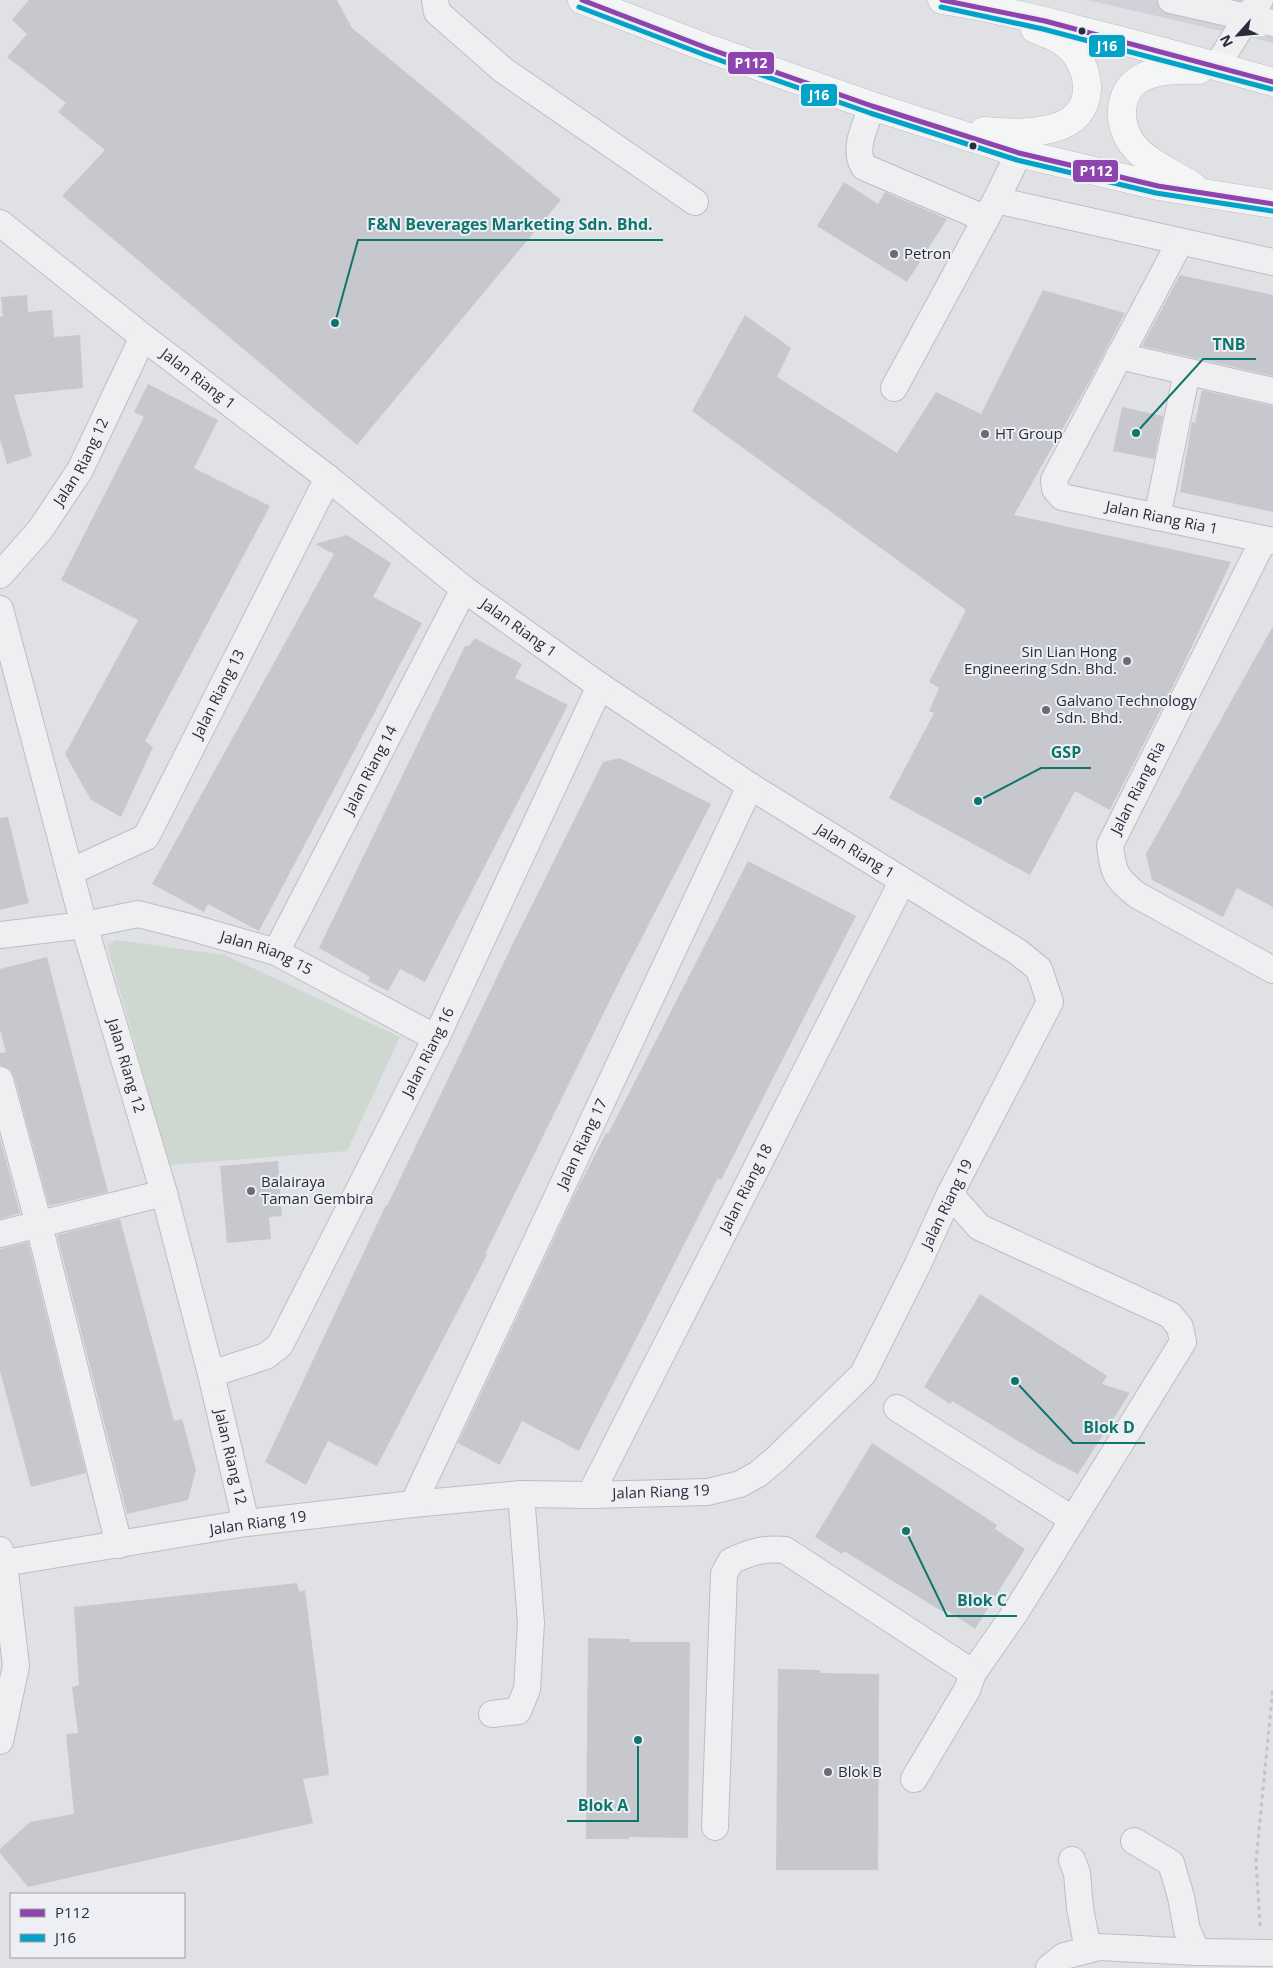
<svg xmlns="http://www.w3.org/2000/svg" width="1273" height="1968" viewBox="0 0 1273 1968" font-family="'Open Sans',sans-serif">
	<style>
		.built { fill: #d1d2d9 }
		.green { fill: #cfd7d1 }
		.building { fill: #c7c8cd }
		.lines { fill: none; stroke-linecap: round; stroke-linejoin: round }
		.minor-casing { stroke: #bdbec2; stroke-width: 28 }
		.major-casing { stroke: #bdbec2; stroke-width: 29 }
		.path { stroke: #c2c2c7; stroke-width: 3; stroke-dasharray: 4 4; stroke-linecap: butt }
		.minor { stroke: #efeff2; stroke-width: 26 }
		.major { stroke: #f4f5f5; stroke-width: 28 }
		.bus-1-casing { stroke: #eeeff4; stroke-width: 9 }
		.bus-2-casing { stroke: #eeeff4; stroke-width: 9 }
		.bus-1 { stroke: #8e44ad; stroke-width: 5 }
		.bus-2 { stroke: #02a3c7; stroke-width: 5 }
		.bus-dot { fill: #2a2c3b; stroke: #eeeff4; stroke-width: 2 }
		.poi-dot { fill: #6a6b76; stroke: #eeeff4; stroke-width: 2 }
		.labels { text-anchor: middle; stroke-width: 4; stroke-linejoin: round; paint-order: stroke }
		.poi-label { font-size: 15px; fill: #2a2c3b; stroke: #eeeff4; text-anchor: start }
		.street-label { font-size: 15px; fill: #2a2c3b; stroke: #eeeff4 }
		.leader { fill: none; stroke: #0f766e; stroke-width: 2 }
		.callout-dot { fill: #0f766e; stroke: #eeeff4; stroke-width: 2 }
		.callout-label { font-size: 16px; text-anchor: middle; font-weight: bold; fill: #0f766e; stroke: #eeeff4; stroke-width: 4; stroke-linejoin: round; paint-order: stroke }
		.line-badge { stroke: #eeeff4; stroke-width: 2 }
		.badge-label { font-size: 14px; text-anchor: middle; font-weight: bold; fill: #fff }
	</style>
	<rect width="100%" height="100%" fill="#e0e1e5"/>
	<path class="built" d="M1087,0H1273V43L1265,41Z"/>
	<path class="green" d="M116,940L225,955L400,1037L347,1151L169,1165L107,945Z"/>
	<g class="building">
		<path d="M29,0H337L352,28L561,200L357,445L62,196L105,150L58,112L66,103L7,57L27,34L12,20Z"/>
		<path d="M844,182L878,204L885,192L947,219L907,282L817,226Z"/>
		<path d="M1180,275L1273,295V376L1142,346Z"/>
		<path d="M1043,290L1125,313L1089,382L1014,515L1231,562L1180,672L1110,810L1075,791L1030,875L889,798L934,713L929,711L939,688L929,682L966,610L692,411L745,315L791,348L777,377L897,453L936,392L981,414Z"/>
		<path d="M27,295L28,312L52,310L54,337L80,335L83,388L14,395L32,456L7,464L0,439V317L3,316L1,297Z"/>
		<path d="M148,384L218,420L194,468L270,506L145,741L153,747L121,817L91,800L65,754L138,620L61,580L144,417L134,412Z"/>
		<path d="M1202,390L1273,406V512L1180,492L1192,422L1195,423Z"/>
		<path d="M1122,407L1163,416L1154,459L1113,451Z"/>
		<path d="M347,535L391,563L373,597L422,623L259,931L208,904L204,912L152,884L334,554L315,544Z"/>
		<path d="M1273,626V907L1237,888L1223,917L1152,880L1146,854Z"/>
		<path d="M475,638L522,664L515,678L568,705L425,982L400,969L388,991L368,981L370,977L319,948L465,646H469Z"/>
		<path d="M620,758L711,804L622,976L485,1254L487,1255L377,1466L328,1441L306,1485L265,1462L386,1205L387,1206L518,933L603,762Z"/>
		<path d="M8,817L29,903L0,910V818Z"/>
		<path d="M748,861L856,916L721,1180L718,1178L579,1451L522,1421L500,1465L458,1443L572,1200L606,1133L608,1134Z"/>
		<path d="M47,957L108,1192L49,1206L14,1076L10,1069L0,1065V1053L6,1052L0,1030V969Z"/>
		<path d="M0,1138L20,1213L0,1219Z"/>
		<path d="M278,1161L282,1216L269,1217L271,1239L227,1243L220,1166Z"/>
		<path d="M120,1219L174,1421L182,1419L196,1470L188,1500L127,1514L57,1235Z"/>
		<path d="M28,1242L86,1473L31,1487L0,1371V1249Z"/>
		<path d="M980,1294L1107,1376L1102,1384L1130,1393L1078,1474L1048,1459L952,1401L950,1404L924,1387Z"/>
		<path d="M872,1443L997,1525L995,1529L1025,1549L975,1629L945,1609L943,1612L844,1551L842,1554L815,1537Z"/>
		<path d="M297,1583L299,1592L305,1590L329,1775L303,1779L313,1823L28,1887L0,1853V1849L30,1822L74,1814L66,1734L78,1733L72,1687L79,1685L74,1607Z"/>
		<path d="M588,1638L630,1639V1642H690L688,1838L629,1837V1839H586Z"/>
		<path d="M778,1669L820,1670V1673L879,1674L878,1870H776Z"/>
	</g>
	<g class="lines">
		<defs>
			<g id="minor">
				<path d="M435,0L437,12L503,70L695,202"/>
				<path d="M1171,0L1273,23"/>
				<path d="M1217,66L1247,17L1260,0"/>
				<path d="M872,106C866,125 852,149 864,167L986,219"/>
				<path d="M996,200L1273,262"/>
				<path id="s1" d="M0,223L143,337L328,478L464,589L600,686L750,786L1018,952L1039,969L1050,1002L950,1194L917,1266L863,1374L776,1459L758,1474L740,1484L708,1492L590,1495L521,1494L413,1504L246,1523L4,1563"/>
				<path id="s2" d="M1180,242L1054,480L1055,489L1062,497L1273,541"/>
				<path d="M1119,356L1273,391"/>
				<path d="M894,388L996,200L1019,153"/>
				<path d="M1157,517L1187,372"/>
				<path d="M1264,539L1110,845C1113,872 1115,878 1137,895L1273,970"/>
				<path id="s3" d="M0,575L40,530L80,470L143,337"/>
				<path id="s4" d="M0,609L84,925L164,1193L211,1374L246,1523"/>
				<path id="s5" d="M70,872L146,837L328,478"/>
				<path id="s6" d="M0,935L84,925L138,914L193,928L276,952L436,1038"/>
				<path id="s7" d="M276,952L464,589"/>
				<path d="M0,1080L39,1225L119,1545"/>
				<path d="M0,1234L164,1193"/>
				<path id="s8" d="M211,1374L266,1356L280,1345L436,1038L600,686"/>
				<path d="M897,1408L1072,1519"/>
				<path id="s9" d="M590,1495L902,882"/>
				<path id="s10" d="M413,1504L750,786"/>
				<path d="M0,1550L4,1563L16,1666L0,1741"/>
				<path d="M492,1714L518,1711L527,1689L531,1623L521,1494"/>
				<path d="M914,1779L967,1690L973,1673L1017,1610L1183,1342L1180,1327L1170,1315L979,1227L950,1194"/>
				<path d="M715,1827L724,1574L731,1561C751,1552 763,1548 785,1550L973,1673"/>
				<path d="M1134,1841L1171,1863L1181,1897L1187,1930L1197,1952"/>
				<path d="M1072,1860L1077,1873L1080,1908L1088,1950"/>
				<path d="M1049,1968L1064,1956L1099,1947L1197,1952L1273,1953"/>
			</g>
			<g id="major">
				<path d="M582,0L707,48L872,106L1019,153L1158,186L1273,204"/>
				<path d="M942,0C989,7 1033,18 1079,30C1144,46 1209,64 1273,82"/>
				<path d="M984,131C1010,133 1035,135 1060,126C1099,111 1092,63 1063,42C1055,36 1044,33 1035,29"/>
				<path d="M1193,186C1174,174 1147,163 1133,145C1125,135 1121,121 1122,109C1126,69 1168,69 1199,70"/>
			</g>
		</defs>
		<use href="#minor" class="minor-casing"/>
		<use href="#major" class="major-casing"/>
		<path class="path" d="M1260,1926L1256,1862L1273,1687"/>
		<use href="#minor" class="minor"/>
		<use href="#major" class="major"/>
		<defs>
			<g id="bus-1">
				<path d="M582,0L707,48L872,106L1019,153L1158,186L1273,204"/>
				<path d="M942,0L1045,21L1273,82"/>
			</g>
			<g id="bus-2">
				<path d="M579,7L705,55L870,113L1017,160L1156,193L1272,211"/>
				<path d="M941,7L1043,29L1271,89"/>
			</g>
		</defs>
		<use href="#bus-1" class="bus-1-casing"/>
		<use href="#bus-2" class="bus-2-casing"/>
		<use href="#bus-1" class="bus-1"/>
		<use href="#bus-2" class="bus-2"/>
	</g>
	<g class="bus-dot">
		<circle cx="1082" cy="31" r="4.5"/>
		<circle cx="973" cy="146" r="4.5"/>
	</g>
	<g class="poi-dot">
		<circle cx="894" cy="254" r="5"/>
		<circle cx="985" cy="434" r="5"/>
		<circle cx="1127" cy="661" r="5"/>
		<circle cx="1046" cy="710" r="5"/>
		<circle cx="251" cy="1191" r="5"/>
		<circle cx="828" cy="1772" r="5"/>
	</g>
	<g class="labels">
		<g class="poi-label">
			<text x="904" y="259">Petron</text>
			<text x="995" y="439">HT Group</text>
			<text x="1117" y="657" text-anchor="end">Sin Lian Hong<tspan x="1117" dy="17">Engineering Sdn. Bhd.</tspan></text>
			<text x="1056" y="706">Galvano Technology<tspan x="1056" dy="17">Sdn. Bhd.</tspan></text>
			<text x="261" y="1187">Balairaya<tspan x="261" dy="17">Taman Gembira</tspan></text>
			<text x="838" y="1777">Blok B</text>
		</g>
		<g class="street-label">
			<text dy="5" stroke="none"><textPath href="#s1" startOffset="252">Jalan Riang 1</textPath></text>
			<text dy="5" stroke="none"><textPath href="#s3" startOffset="140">Jalan Riang 12</textPath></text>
			<text dy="5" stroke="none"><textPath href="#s2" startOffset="391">Jalan Riang Ria 1</textPath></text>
			<text dy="5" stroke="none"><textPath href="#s1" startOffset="658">Jalan Riang 1</textPath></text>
			<text dy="5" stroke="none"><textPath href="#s5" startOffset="244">Jalan Riang 13</textPath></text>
			<text dy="5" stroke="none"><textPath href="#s7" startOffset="205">Jalan Riang 14</textPath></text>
			<text transform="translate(1138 788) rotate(-63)" y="5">Jalan Riang Ria</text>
			<text dy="5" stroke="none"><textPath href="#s1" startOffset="1062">Jalan Riang 1</textPath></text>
			<text dy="5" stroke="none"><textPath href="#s6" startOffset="274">Jalan Riang 15</textPath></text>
			<text dy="5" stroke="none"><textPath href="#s8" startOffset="404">Jalan Riang 16</textPath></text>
			<text dy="5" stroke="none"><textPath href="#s4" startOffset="474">Jalan Riang 12</textPath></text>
			<text dy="5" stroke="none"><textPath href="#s10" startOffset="398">Jalan Riang 17</textPath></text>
			<text dy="5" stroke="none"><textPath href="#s9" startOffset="344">Jalan Riang 18</textPath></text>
			<text transform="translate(947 1204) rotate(-64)" y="5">Jalan Riang 19</text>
			<text dy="5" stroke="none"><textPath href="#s4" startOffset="879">Jalan Riang 12</textPath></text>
			<text transform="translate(661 1492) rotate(-2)" y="5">Jalan Riang 19</text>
			<text transform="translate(258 1523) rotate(-8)" y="5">Jalan Riang 19</text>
		</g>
	</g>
	<path class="leader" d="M335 323L358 240H663M1136 433L1203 359H1256M978 801L1041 768H1091M1015 1381L1073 1443H1145M906 1531L947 1616H1017M638 1740L638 1821H567"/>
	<g class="callout-dot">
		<circle cx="335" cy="323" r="5"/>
		<circle cx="1136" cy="433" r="5"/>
		<circle cx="978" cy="801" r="5"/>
		<circle cx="1015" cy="1381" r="5"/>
		<circle cx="906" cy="1531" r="5"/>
		<circle cx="638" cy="1740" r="5"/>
	</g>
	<g class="callout-label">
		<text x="510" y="230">F&amp;N Beverages Marketing Sdn. Bhd.</text>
		<text x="1229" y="350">TNB</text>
		<text x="1066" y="758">GSP</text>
		<text x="1109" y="1433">Blok D</text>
		<text x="982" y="1606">Blok C</text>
		<text x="603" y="1811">Blok A</text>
	</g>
	<g class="line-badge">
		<rect x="1088" y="34" width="38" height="24" rx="5" fill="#02a3c7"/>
		<rect x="727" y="51" width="48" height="24" rx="5" fill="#8e44ad"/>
		<rect x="800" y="83" width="38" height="24" rx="5" fill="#02a3c7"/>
		<rect x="1072" y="159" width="47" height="24" rx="5" fill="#8e44ad"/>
	</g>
	<g class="badge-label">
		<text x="1107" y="51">J16</text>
		<text x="751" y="68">P112</text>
		<text x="819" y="100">J16</text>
		<text x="1096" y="176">P112</text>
	</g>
	<rect x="10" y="1893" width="175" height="65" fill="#eeeff4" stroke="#a0a1aa"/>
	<rect x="20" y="1909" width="25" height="8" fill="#8e44ad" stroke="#a0a1aa"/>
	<text x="55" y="1918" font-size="15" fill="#2a2c3b">P112</text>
	<rect x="20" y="1934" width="25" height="8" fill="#02a3c7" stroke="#a0a1aa"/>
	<text x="55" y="1943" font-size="15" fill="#2a2c3b">J16</text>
	<g transform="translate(1238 35) rotate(243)" stroke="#eeeff4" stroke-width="4" paint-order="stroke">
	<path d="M0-4L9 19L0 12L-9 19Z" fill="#2a2c3b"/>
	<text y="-8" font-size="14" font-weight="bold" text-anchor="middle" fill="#2a2c3b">N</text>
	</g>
</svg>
